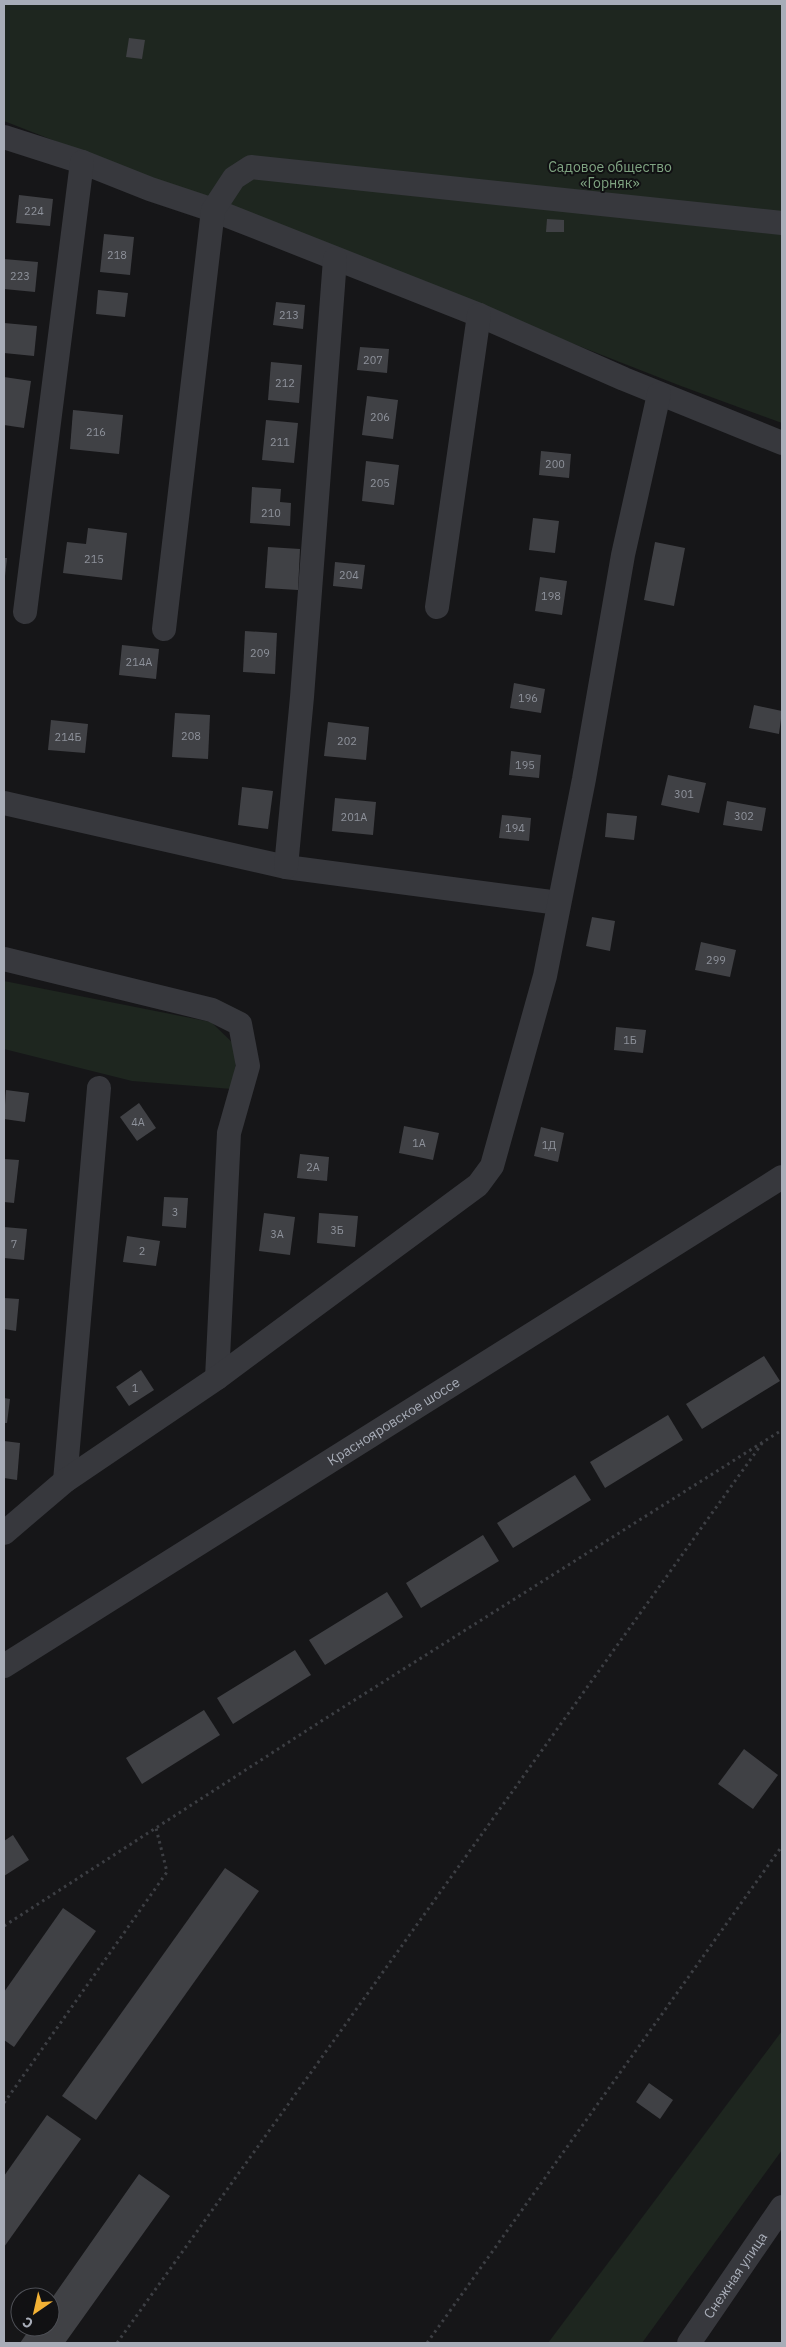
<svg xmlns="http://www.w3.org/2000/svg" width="786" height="2347" viewBox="0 0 786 2347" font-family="'IBM Plex Sans',sans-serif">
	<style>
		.green { fill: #1e261f }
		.building { fill: #404145 }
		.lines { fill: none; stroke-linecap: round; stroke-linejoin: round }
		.path { stroke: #3d3f44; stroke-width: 3; stroke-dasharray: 2.5 4; stroke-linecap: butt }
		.minor { stroke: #37383d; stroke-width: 24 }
		.labels { text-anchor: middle; stroke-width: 4; stroke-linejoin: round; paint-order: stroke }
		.number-label { font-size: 11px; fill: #8e929b }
		.park-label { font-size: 14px; fill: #7fa381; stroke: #111113 }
		.street-label { font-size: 14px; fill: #a8adb8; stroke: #111113 }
	</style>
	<rect width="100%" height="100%" fill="#161618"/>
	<g class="green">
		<path d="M4,4H782V423L681,386L4,121Z"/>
		<path d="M4,981L211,1022L238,1048L232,1089L132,1081L4,1049Z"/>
		<path d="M782,2031V2150L642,2343H548Z"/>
	</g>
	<g class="building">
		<path d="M129,38L145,40L142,59L126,57Z"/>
		<path d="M19,195L53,199L50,226L16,223Z"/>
		<path d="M547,219L564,220V232H546Z"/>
		<path d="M104,234L134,237L130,275L100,272Z"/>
		<path d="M4,259L38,262L35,292L4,289Z"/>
		<path d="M98,290L128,293L125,317L96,314Z"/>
		<path d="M276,302L305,305L303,329L273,325Z"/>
		<path d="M4,323L37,326L34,356L4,353Z"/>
		<path d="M360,347L389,349L387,373L357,370Z"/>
		<path d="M271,362L302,365L299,403L268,400Z"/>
		<path d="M4,377L31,381L24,428L4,425Z"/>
		<path d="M367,396L398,400L393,439L362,435Z"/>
		<path d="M73,410L123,415L119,454L70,449Z"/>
		<path d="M266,420L298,423L294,463L262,460Z"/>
		<path d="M541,451L571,454L569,478L539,475Z"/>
		<path d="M366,461L399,465L394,505L362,501Z"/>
		<path d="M252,487L281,489L280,502L291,503L290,526L250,523Z"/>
		<path d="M533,518L559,521L555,553L529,550Z"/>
		<path d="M88,528L127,533L122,580L63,573L67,542L86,544Z"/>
		<path d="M655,542L685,548L674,606L644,600Z"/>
		<path d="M268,547L300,549L298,590L265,588Z"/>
		<path d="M4,558H7L5,576H4Z"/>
		<path d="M335,562L365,565L362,589L333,586Z"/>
		<path d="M540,577L567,581L562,615L535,611Z"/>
		<path d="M245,631L277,633L275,674L243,672Z"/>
		<path d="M122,645L159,649L156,679L119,675Z"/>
		<path d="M514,683L545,689L541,713L510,708Z"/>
		<path d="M754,705L782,711L779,734L749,728Z"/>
		<path d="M175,713L210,715L208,759L172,757Z"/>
		<path d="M51,720L88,724L85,753L48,750Z"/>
		<path d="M328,722L369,727L366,760L324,756Z"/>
		<path d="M511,751L541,755L539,778L509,775Z"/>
		<path d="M668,775L706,783L699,813L661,805Z"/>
		<path d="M242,787L273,791L268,829L238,825Z"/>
		<path d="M335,798L376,802L373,835L332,831Z"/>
		<path d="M727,801L766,808L762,831L723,825Z"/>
		<path d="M607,813L637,816L634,840L605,837Z"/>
		<path d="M502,815L531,818L529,841L499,838Z"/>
		<path d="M592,917L615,921L610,951L586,946Z"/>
		<path d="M701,942L736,950L730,977L695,970Z"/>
		<path d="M616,1027L646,1030L643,1053L614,1050Z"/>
		<path d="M6,1090L29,1093L25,1122L4,1119Z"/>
		<path d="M139,1103L156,1128L137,1141L120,1117Z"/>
		<path d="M404,1126L439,1133L433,1160L399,1153Z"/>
		<path d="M541,1127L564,1133L558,1162L534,1156Z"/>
		<path d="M300,1154L329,1157L327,1181L297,1178Z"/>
		<path d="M4,1159L19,1160L14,1203L4,1202Z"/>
		<path d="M164,1197L188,1198L186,1228L162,1226Z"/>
		<path d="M264,1213L295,1217L290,1255L259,1251Z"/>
		<path d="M319,1213L358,1216L355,1247L317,1243Z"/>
		<path d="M4,1227L27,1229L24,1260L4,1258Z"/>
		<path d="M127,1236L160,1241L156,1266L123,1262Z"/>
		<path d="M4,1298L19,1299L16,1331L4,1329Z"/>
		<path d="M764,1356L780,1381L702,1429L686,1404Z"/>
		<path d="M141,1370L154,1390L129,1406L116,1387Z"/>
		<path d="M4,1398L10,1399L7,1423H4Z"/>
		<path d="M668,1415L683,1440L605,1488L590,1462Z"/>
		<path d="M4,1441L20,1443L17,1480L4,1478Z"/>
		<path d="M575,1475L591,1500L513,1548L497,1523Z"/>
		<path d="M483,1535L499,1561L421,1608L406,1583Z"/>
		<path d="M387,1592L403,1617L325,1665L309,1640Z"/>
		<path d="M295,1650L311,1675L233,1724L217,1698Z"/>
		<path d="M204,1710L220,1735L142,1784L126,1758Z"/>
		<path d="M744,1749L778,1775L753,1809L718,1784Z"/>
		<path d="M13,1835L29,1860L4,1876V1841Z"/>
		<path d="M225,1868L259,1891L96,2120L62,2096Z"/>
		<path d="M63,1908L96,1931L14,2047L4,2040V1992Z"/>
		<path d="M649,2083L673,2100L660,2119L636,2102Z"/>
		<path d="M47,2115L81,2139L4,2247V2176Z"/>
		<path d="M139,2174L170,2196L65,2343H20L31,2327H50V2301Z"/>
	</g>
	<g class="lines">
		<g class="path">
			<path d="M4,1926L323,1720L782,1430"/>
			<path d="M4,2103L167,1872L156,1828"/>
			<path d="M117,2343L763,1442"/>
			<path d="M427,2343L782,1846"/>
		</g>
		<g class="minor">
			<path d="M4,137L82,162L150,189L213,210L479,315L624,379L782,443"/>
			<path d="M437,607L479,315"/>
			<path d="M25,612L82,162"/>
			<path d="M164,629L213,210L234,178L251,167L782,223"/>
			<path d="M4,803L286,867L559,903"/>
			<path d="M286,867L302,697L335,259"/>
			<path d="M4,959L212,1010L240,1024L248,1066L229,1133L217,1378"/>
			<path d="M65,1481L99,1088"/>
			<path d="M4,1533L65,1481L217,1378L478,1185L492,1166L545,976L584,779L623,555L659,394"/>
			<path id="s1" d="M4,1666L782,1177"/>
			<path id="s2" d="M689,2343L782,2207"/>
		</g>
	</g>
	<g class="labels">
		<g class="number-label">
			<text x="34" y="215">224</text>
			<text x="117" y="259">218</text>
			<text x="20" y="280">223</text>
			<text x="289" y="319">213</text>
			<text x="373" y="364">207</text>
			<text x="285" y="387">212</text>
			<text x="380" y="421">206</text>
			<text x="96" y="436">216</text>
			<text x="280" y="446">211</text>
			<text x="555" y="468">200</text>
			<text x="380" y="487">205</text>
			<text x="271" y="517">210</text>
			<text x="94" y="563">215</text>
			<text x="349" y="579">204</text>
			<text x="551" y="600">198</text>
			<text x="260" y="657">209</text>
			<text x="139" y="666">214А</text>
			<text x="528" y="702">196</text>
			<text x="191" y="740">208</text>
			<text x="68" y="741">214Б</text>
			<text x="347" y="745">202</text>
			<text x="525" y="769">195</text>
			<text x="684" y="798">301</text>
			<text x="744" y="820">302</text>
			<text x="354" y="821">201А</text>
			<text x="515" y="832">194</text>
			<text x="716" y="964">299</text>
			<text x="630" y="1044">1Б</text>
			<text x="138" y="1126">4А</text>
			<text x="419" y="1147">1А</text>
			<text x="549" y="1149">1Д</text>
			<text x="313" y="1171">2А</text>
			<text x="175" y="1216">3</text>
			<text x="337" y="1234">3Б</text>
			<text x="277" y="1238">3А</text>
			<text x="14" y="1248">7</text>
			<text x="142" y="1255">2</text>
			<text x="135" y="1392">1</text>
		</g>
		<g class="park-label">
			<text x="610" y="172">Садовое общество<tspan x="610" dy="16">«Горняк»</tspan></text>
		</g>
		<g class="street-label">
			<text dy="5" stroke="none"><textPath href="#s1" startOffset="460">Краснояровское шоссе</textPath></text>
			<text dy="5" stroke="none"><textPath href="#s2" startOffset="82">Снежная улица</textPath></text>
		</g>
	</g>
	<rect width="786" height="2347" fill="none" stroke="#a8adb8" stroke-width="10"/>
	<g transform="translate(35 2312) rotate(214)"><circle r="24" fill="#111113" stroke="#4d4f55"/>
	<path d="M0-4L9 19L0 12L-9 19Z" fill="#f2b134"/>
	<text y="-8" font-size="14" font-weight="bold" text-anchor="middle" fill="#a8adb8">С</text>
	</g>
</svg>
